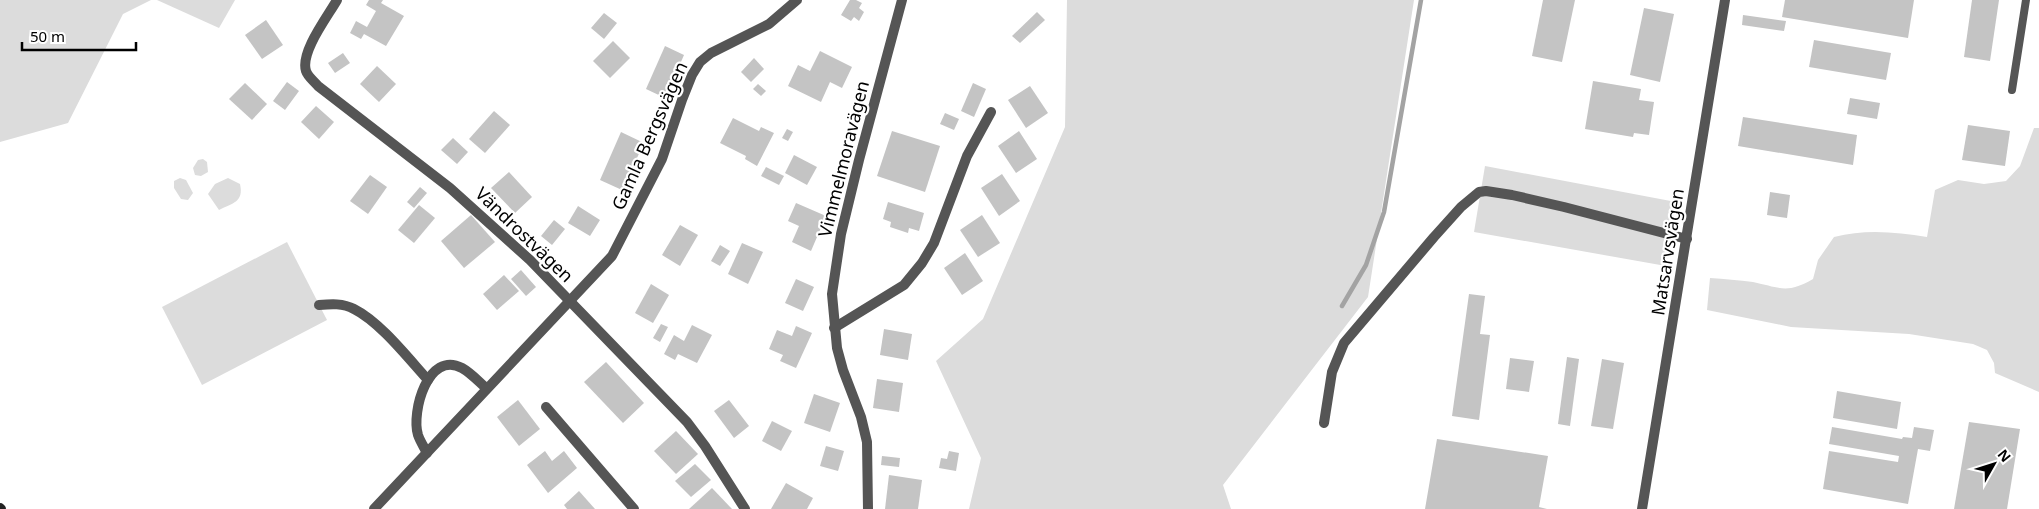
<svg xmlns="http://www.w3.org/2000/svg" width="2039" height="509" viewBox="0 0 2039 509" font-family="'Noto Sans',sans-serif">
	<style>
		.green { fill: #dcdcdc }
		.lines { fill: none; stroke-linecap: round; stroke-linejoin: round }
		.stream { stroke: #a3a3a3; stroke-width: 4.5 }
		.building { fill: #c4c4c4 }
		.lane { stroke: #555; stroke-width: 8 }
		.street { stroke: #555; stroke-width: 10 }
		.secondary { stroke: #222; stroke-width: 10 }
		.labels { text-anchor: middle; stroke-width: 4.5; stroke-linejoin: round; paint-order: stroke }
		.street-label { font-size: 18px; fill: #000; stroke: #fff }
	</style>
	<rect width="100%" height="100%" fill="#fff"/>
	<g class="green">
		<path d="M0,0H151L123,14L68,123L0,142Z"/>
		<path d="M157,0H235L219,28Z"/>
		<path d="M1067,0H1414L1368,297L1223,485L1231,509H969L981,458L936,361L983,319L1065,127Z"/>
		<path d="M2034,128H2039V392L1995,373L1994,363L1987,350L1973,344L1909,334L1791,327L1707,310L1710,278C1724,279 1739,280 1753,282C1781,288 1787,294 1813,279L1818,260L1834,237C1865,229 1896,232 1927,237L1935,190L1958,180L1984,184L2006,181L2020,166Z"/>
		<path d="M203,159L207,162L208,172L201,176L195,175L193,168L198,160Z"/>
		<path d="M1485,166L1676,202L1666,266L1474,232Z"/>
		<path d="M180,178L186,180L193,193L188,200L181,199L174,188V181Z"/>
		<path d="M228,178L240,184C244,202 233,203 219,210L208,194L215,184Z"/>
		<path d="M287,242L327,320L202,385L162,307Z"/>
	</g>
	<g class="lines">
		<path class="stream" d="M1342,306L1366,265L1384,212L1421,0"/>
	</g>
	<g class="building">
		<path d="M369,0H383L381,3L404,16L386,46L364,34L361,39L350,33L356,21L367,27L376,11L366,5Z"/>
		<path d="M850,0H856L862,3L859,8L864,12L859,21L854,17L851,21L841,15Z"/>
		<path d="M1543,0H1575L1562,62L1532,56Z"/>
		<path d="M1785,0H1914L1908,38L1782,17Z"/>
		<path d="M1972,0H1999L1990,61L1964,57Z"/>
		<path d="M1644,8L1674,14L1660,82L1630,75Z"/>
		<path d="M1037,12L1045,20L1020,43L1012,36Z"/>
		<path d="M604,13L617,23L604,39L591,28Z"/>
		<path d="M1743,15L1786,21L1784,31L1742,25Z"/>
		<path d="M266,20L283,45L262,59L245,35Z"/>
		<path d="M1814,40L1891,53L1886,80L1809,67Z"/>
		<path d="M613,41L630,58L610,78L593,61Z"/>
		<path d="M665,46L684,55L665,98L646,89Z"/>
		<path d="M820,51L852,67L842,88L830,82L821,102L788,86L798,65L810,71Z"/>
		<path d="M343,53L350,63L335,73L328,63Z"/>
		<path d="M754,58L764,69L751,82L741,72Z"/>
		<path d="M377,66L396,84L379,102L360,84Z"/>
		<path d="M1593,81L1641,89L1639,100L1654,102L1649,135L1634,133L1633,137L1585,129Z"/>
		<path d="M287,82L299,91L285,110L273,101Z"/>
		<path d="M245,83L267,104L252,120L229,99Z"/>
		<path d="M973,83L986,89L974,117L961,111Z"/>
		<path d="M758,84L766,91L761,96L753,89Z"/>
		<path d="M1030,86L1048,113L1026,128L1008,100Z"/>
		<path d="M1850,98L1880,103L1877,119L1847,114Z"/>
		<path d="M316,106L334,122L319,139L301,122Z"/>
		<path d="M494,111L510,125L485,153L469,139Z"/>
		<path d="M945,113L959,119L954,130L940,124Z"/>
		<path d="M1743,117L1857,135L1853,165L1738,146Z"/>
		<path d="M733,118L759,131L761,127L774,133L757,166L745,159L746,156L720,143Z"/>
		<path d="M1968,125L2010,131L2005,166L1962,160Z"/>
		<path d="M787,129L793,132L788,141L782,138Z"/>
		<path d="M892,131L940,146L925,192L877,176Z"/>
		<path d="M1019,131L1037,159L1016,173L998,146Z"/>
		<path d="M621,132L644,143L622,190L600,180Z"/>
		<path d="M453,138L468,152L457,164L441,150Z"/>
		<path d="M794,155L817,167L807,185L785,173Z"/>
		<path d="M766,167L784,176L779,185L761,176Z"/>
		<path d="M509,172L532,197L515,213L491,188Z"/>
		<path d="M1002,174L1020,201L999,216L981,188Z"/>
		<path d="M370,175L387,187L368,214L350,201Z"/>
		<path d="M420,187L427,193L414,208L407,202Z"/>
		<path d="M1770,192L1790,195L1787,218L1767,215Z"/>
		<path d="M888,202L924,213L919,231L909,228L908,233L890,227L891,222L883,219Z"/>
		<path d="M796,203L826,216L811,251L792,242L799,226L788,221Z"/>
		<path d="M419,205L435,218L414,243L398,230Z"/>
		<path d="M578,206L600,220L590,236L568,223Z"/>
		<path d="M471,215L495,242L464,268L441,241Z"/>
		<path d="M982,215L1000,243L978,257L960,230Z"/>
		<path d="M554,220L565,229L552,245L541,236Z"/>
		<path d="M680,225L698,235L680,266L662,255Z"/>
		<path d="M742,243L763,252L748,284L728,274Z"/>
		<path d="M720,245L730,251L720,266L711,261Z"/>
		<path d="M965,253L983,281L962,295L944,268Z"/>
		<path d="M521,270L536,287L526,296L511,279Z"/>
		<path d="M504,275L519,291L497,310L483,294Z"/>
		<path d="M796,279L814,287L803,311L785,303Z"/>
		<path d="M651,284L669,295L653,323L635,313Z"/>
		<path d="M1469,294L1485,296L1480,334L1490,335L1479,420L1452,416Z"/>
		<path d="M661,324L668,327L660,342L653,338Z"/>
		<path d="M692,325L712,335L697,363L678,354L675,360L664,354L674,335L684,341Z"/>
		<path d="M796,326L812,333L796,368L780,361L783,355L769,349L777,330L792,336Z"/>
		<path d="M884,329L912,334L908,360L880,355Z"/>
		<path d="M1567,357L1579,359L1570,426L1558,424Z"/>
		<path d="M1510,358L1534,361L1529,392L1506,389Z"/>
		<path d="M1602,359L1624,363L1613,429L1591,426Z"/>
		<path d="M606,362L644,403L623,423L584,382Z"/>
		<path d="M877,379L903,383L899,412L873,408Z"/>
		<path d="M1837,391L1901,402L1897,429L1833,418Z"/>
		<path d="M814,394L840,403L830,432L804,423Z"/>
		<path d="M518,400L540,429L519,446L497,417Z"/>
		<path d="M729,400L749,426L734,438L714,411Z"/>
		<path d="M772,421L792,431L781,451L762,441Z"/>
		<path d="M1969,422L2020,429L2007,509H1954Z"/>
		<path d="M1832,427L1902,439L1903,437L1912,438L1914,427L1934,430L1930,451L1918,449L1908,504L1823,489L1829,451L1898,462L1899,456L1829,444Z"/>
		<path d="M676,431L698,454L676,474L654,451Z"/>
		<path d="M1437,439L1548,456L1539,507L1547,509H1425Z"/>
		<path d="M826,446L844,451L838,471L820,466Z"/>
		<path d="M545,451L552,461L564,451L577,468L548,493L527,465Z"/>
		<path d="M949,451L959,453L956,471L939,468L941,458L947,459Z"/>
		<path d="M882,456L900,458L899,467L881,465Z"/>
		<path d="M695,464L711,480L691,497L675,481Z"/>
		<path d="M889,475L922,480L918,509H885Z"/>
		<path d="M786,483L813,498L807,509H771Z"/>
		<path d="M712,488L732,509H689Z"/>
		<path d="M579,491L595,509H567L564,505Z"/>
	</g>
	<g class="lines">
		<path class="lane" d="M2012,90L2026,0"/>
		<g class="street">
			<path d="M337,0C328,16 300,52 306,71C308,77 314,81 318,86L450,188L530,260L687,422L705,446L745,509"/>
			<path d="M319,305C331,304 343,303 354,309C380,322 408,358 428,380"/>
			<path d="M834,328L904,285L922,263L934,243L967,156L991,112"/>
			<path d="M546,407L634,509"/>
			<path d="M1324,423L1332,372L1344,343L1434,237L1461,207L1479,192L1486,191L1512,195L1564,207L1687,239"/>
			<path d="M427,453C424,447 420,441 418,435C411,412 428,350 462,368C471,373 478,381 486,388"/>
			<path d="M374,509L612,256L662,159L682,100L692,75L700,62L711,53L769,24L797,0"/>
			<path d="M868,509L867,442L861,417L843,370L837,348L832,294L841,234L859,160L902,0"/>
			<path d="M1642,509L1725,0"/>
		</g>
		<path class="secondary" d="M0,508L1,509"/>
	</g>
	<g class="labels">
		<g class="street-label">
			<text transform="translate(650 136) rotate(-66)" y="6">Gamla Bergsvägen</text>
			<text transform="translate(844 159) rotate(-76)" y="6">Vimmelmoravägen</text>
			<text transform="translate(524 235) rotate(44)" y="6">Vändrostvägen</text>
			<text transform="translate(1668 252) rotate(-81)" y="6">Matsarvsvägen</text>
		</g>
	</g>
	<g transform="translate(1994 464) rotate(51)" stroke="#ffffff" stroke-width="4" paint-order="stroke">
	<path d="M0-4L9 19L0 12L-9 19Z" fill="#000000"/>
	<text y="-8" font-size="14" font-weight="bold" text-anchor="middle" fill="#000000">N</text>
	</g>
	<path d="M22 42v8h114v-8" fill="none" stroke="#000000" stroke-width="2.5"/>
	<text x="30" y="42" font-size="15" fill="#000000" stroke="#ffffff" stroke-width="4" paint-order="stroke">50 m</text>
</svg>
